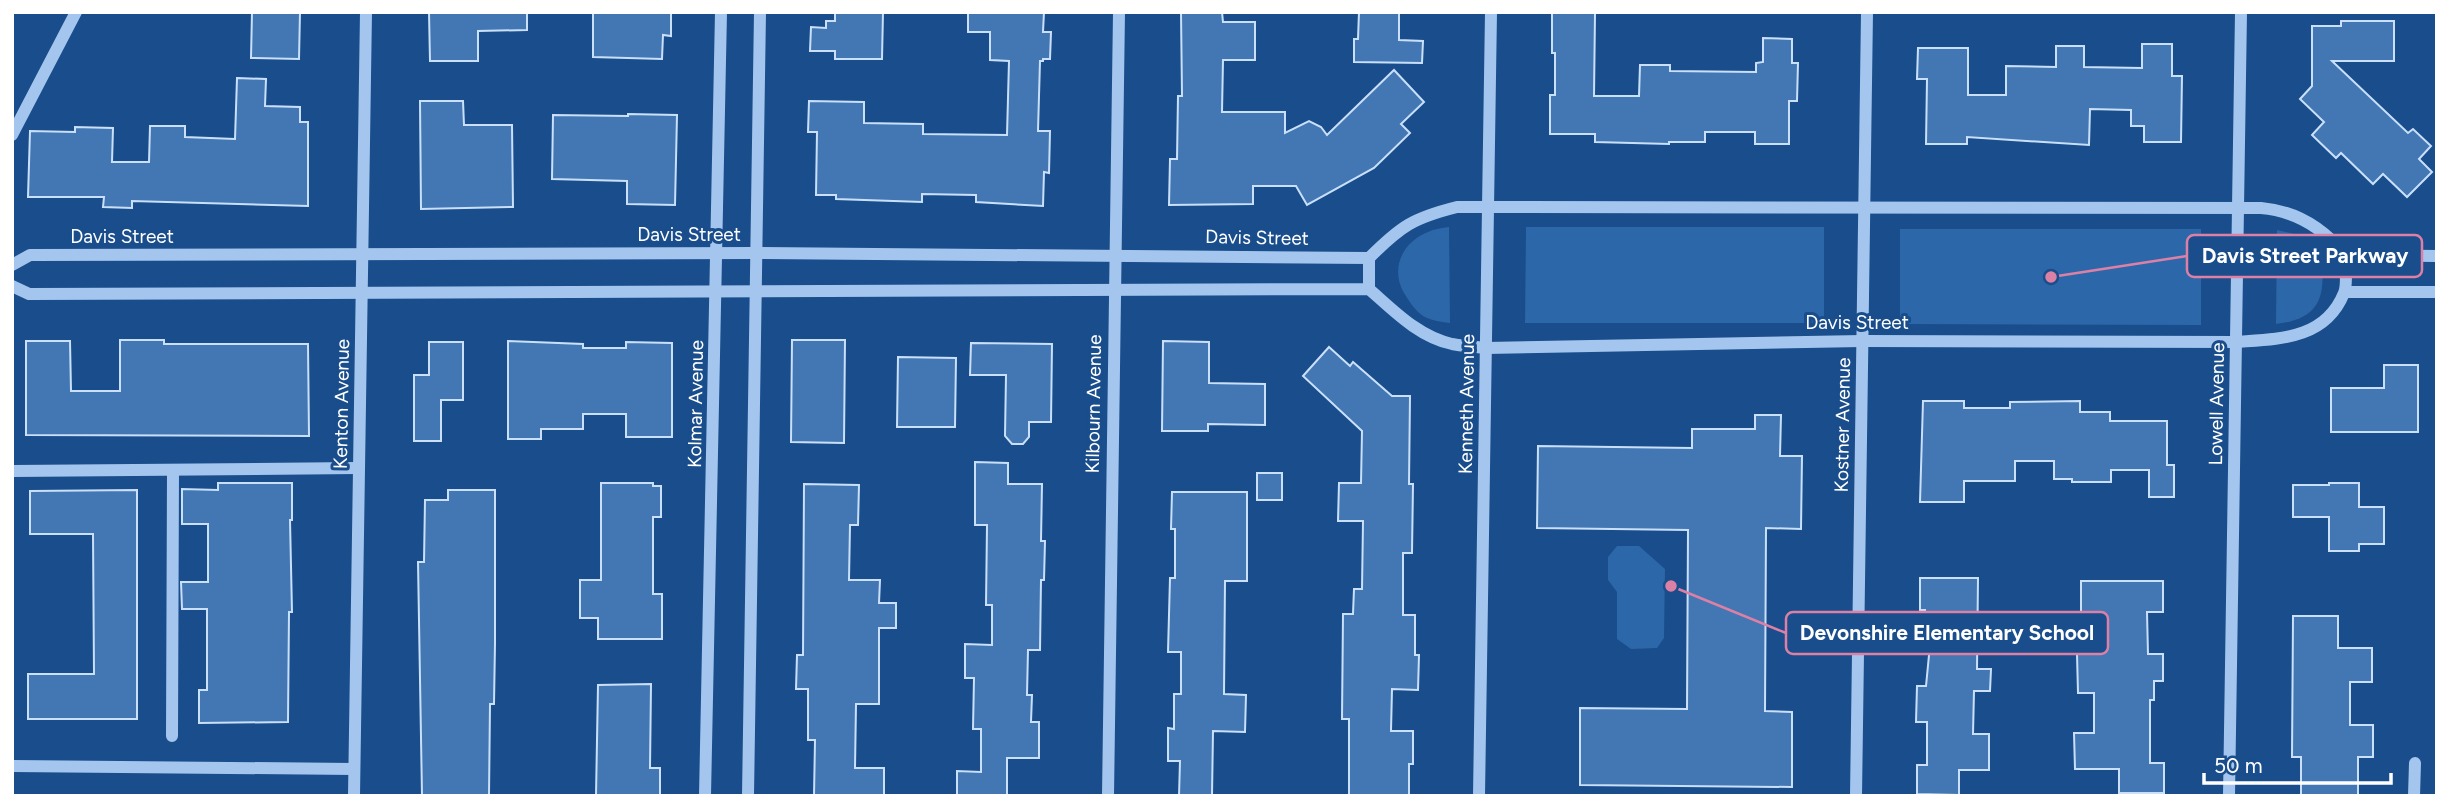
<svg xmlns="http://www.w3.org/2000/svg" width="2449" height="808" viewBox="0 0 2449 808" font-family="Figtree,sans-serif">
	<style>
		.green { fill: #2c67a9 }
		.building { fill: #4277b3; stroke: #cae0fa; stroke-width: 2 }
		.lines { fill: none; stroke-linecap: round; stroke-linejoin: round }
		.minor { stroke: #a4c6ee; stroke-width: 12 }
		.labels { text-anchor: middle; stroke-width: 6; stroke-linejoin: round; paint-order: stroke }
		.street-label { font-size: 19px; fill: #fff; stroke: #194d8b }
		.leader { fill: none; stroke: #dd80a5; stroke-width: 2.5 }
		.callout-dot { fill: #dd80a5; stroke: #194d8b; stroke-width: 2.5 }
		.callout { fill: #194d8b; stroke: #dd80a5; stroke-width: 2.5 }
		.callout-label { font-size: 21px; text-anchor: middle; font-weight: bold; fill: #fff }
	</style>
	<rect width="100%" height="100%" fill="#194d8b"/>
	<g class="green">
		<path d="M1449,227L1450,323C1424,320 1418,316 1404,293C1390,269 1402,242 1428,232C1434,229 1442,228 1449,227Z"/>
		<path d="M1526,227H1824V323H1525Z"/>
		<path d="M1900,229H2201V325L1900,324Z"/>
		<path d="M2277,230L2299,235L2321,256C2326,296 2321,319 2276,324Z"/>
		<path d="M1617,546H1639L1665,569L1664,638L1657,648L1631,649L1617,639V592L1608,580V557Z"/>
	</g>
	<g class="building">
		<path d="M252,12H300L299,59L251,58Z"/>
		<path d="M429,12H527V30L478,31V61H430Z"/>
		<path d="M593,12H671V36L663,35L662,59L593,57Z"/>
		<path d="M835,12H883L882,59H835V51H810L811,27L826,28V21H835Z"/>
		<path d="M968,12H1044L1043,32H1051L1050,59H1043V61H1040L1038,131H1050L1049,173L1044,172L1043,206L976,202V195L922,194V202L836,199V195H816L817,132H808L809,101L864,102V123L923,124V134L1007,135L1009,61L990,60V32H968Z"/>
		<path d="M1181,12H1222L1223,22H1255V60H1223L1222,112H1285V133L1309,121L1321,127L1327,135L1394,70L1424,102L1401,124L1410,133L1374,168L1307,205L1296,186H1253V204L1169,205L1170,159H1177L1178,96H1182Z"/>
		<path d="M1359,12L1399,13V40L1423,41L1422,63L1354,62V39H1358Z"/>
		<path d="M1552,12L1595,13L1594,96H1639L1640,65H1670V71L1756,72V63L1763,62V38L1792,39V63H1798L1797,101H1789V144H1755V132H1705V142H1669V144L1595,142V134H1550V95H1555V53H1552Z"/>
		<path d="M2341,21H2394V61H2332L2408,133L2413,129L2431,146L2419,159L2432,172L2407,197L2383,174L2373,184L2341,153L2336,158L2312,135L2324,122L2300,99L2312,86V26H2341Z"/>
		<path d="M2142,44H2172V76H2182L2181,142H2144V126H2131V110L2090,109L2089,145L1967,137V144H1926L1927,79H1917L1918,48H1968V95H2006V66L2056,67V46H2084V67L2142,68Z"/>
		<path d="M237,78L266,79L265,106L300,107V122H308V206L132,201V208L103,207L104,197H28L30,131L75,132V127L113,128L112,162H149L150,126H185V137L235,139Z"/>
		<path d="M420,101H463L464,125H512L513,207L421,209Z"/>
		<path d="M628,114L677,115L675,205L627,204V181L552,179L553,115L628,116Z"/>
		<path d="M120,340H164V344H308L309,436L26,435V341H70L71,391H120Z"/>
		<path d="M792,340H845L844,443L791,442Z"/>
		<path d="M508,341L583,344V348H626V342L672,343V437H626V414H583V429H541V439H508Z"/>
		<path d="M1163,341L1209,342V383L1265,384V425L1208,424V431H1162Z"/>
		<path d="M429,342H463V400H441V441H414V375H429Z"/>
		<path d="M971,343L1052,344L1051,422H1029V437L1023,444H1012L1005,436L1006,375H970Z"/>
		<path d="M1329,347L1350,366L1353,362L1392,396H1410L1409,484H1413L1412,553H1403V615H1415V655H1419L1418,690L1392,689L1391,731H1413V764H1409V796H1349V719H1342L1343,614H1353L1354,589H1362L1363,521H1338L1339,483H1361L1362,431L1303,376Z"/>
		<path d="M898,357L956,358L955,427H897Z"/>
		<path d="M2384,365H2418V432H2331V388H2384Z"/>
		<path d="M1923,401H1964V408H2010V402L2080,401V412H2110V421H2167V465H2174V497H2149V470H2111V482H2072V479H2054V461H2015V481H1964V502H1920Z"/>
		<path d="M1755,415H1781L1780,456H1802L1801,529L1766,528L1765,711L1792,712V787L1580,785V708L1687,709L1688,530L1537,528L1538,446L1692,448V429H1755Z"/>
		<path d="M975,462L1008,463V484H1042L1041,541H1045L1044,580H1041L1040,650H1028L1027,695H1032L1031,722H1039V758H1007V796H957V771L981,772V729H973L974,678H965V644L992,645V605H986L987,525H975Z"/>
		<rect x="1257" y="473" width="25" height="27"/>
		<path d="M218,483H292V520H290L292,612H289L288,722L199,723V690H207V609H182L181,582H208V524H182V489L218,490Z"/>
		<path d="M601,483H653V486H661V517H653V594H662V639H598V618H580V580H601Z"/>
		<path d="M2329,483H2359V507H2384V544H2359V551H2329V517H2293V485H2329Z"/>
		<path d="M804,484L859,485L858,525H850L849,580H880L879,603H896V628H879V704H856L855,768H884V796H814L815,740H808V689H796L797,655H803Z"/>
		<path d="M137,490V719H28V674H94L93,534H30V491Z"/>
		<path d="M448,490H495V643L494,704H490L489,796H422L418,562H424L425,500H448Z"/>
		<path d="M1172,492H1247V581H1225L1224,694L1246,695L1245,732L1213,731L1212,796H1179L1180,761H1168V728L1174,729V694H1181V652H1168L1170,578H1175V529H1171Z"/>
		<path d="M1920,578H1978L1977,669H1991L1990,691H1974L1973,734H1989V770H1959V795L1917,794V765H1927V722H1916L1917,686H1926L1929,655V617H1925V610H1920Z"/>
		<path d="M2081,581H2163V612H2147L2148,654H2163V681H2154V700H2150V763H2164V793H2119V769H2075L2074,733H2094V693H2078L2077,654H2081Z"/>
		<path d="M2293,616H2338V648H2372V682H2350V725H2373V757H2358V796H2301V757H2292Z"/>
		<path d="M651,684L650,768H660V795L596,796L598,685Z"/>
	</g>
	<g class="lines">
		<g class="minor">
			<path d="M12,135L76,12"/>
			<path d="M2345,255L2437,256"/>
			<path d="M12,265L30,255L757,253L1369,258"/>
			<path d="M12,286L29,294L1369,289C1394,311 1419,337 1452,344C1463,346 1475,347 1486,348L1862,341L2236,342C2278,339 2325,340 2344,293C2348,283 2345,266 2345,255C2324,229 2296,211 2261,208L1457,207C1413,218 1401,226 1369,258V289"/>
			<path d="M2345,292H2437"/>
			<path d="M12,471L358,468"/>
			<path d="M172,736L173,471"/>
			<path d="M12,766L354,769"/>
			<path d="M354,796L366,12"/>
			<path d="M705,796L721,12"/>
			<path d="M748,796L760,12"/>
			<path d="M1108,796L1119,12"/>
			<path d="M1479,796L1491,12"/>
			<path d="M1856,796L1867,12"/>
			<path d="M2229,796L2241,12"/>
			<path d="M2414,796L2415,763"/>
		</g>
	</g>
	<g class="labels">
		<g class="street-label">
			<text x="689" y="241">Davis Street</text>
			<text x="122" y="243">Davis Street</text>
			<text transform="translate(1257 237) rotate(1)" y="7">Davis Street</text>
			<text x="1857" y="329">Davis Street</text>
			<text transform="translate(341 404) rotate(-89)" y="7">Kenton Avenue</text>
			<text transform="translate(695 404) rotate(-89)" y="7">Kolmar Avenue</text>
			<text transform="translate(1093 404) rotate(-89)" y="7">Kilbourn Avenue</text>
			<text transform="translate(1466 404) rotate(-89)" y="7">Kenneth Avenue</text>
			<text transform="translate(2216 404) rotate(-89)" y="7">Lowell Avenue</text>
			<text transform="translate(1842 425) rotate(-89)" y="7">Kostner Avenue</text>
		</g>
	</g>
	<path class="leader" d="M2051 277L2187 256M1671 586L1786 633"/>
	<g class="callout-dot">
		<circle cx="2051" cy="277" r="7"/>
		<circle cx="1671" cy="586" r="7"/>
	</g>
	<g class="callout">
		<rect x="2187" y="235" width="235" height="42" rx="7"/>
		<rect x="1786" y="612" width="322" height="42" rx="7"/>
	</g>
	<g class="callout-label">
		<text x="2305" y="263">Davis Street Parkway</text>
		<text x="1947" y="640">Devonshire Elementary School</text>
	</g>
	<rect width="2449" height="808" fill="none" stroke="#ffffff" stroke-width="28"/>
	<path d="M2204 773v10h187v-10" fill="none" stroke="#ffffff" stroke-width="3.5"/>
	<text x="2214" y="773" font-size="21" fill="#ffffff" stroke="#194d8b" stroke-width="5" paint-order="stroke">50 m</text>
</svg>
